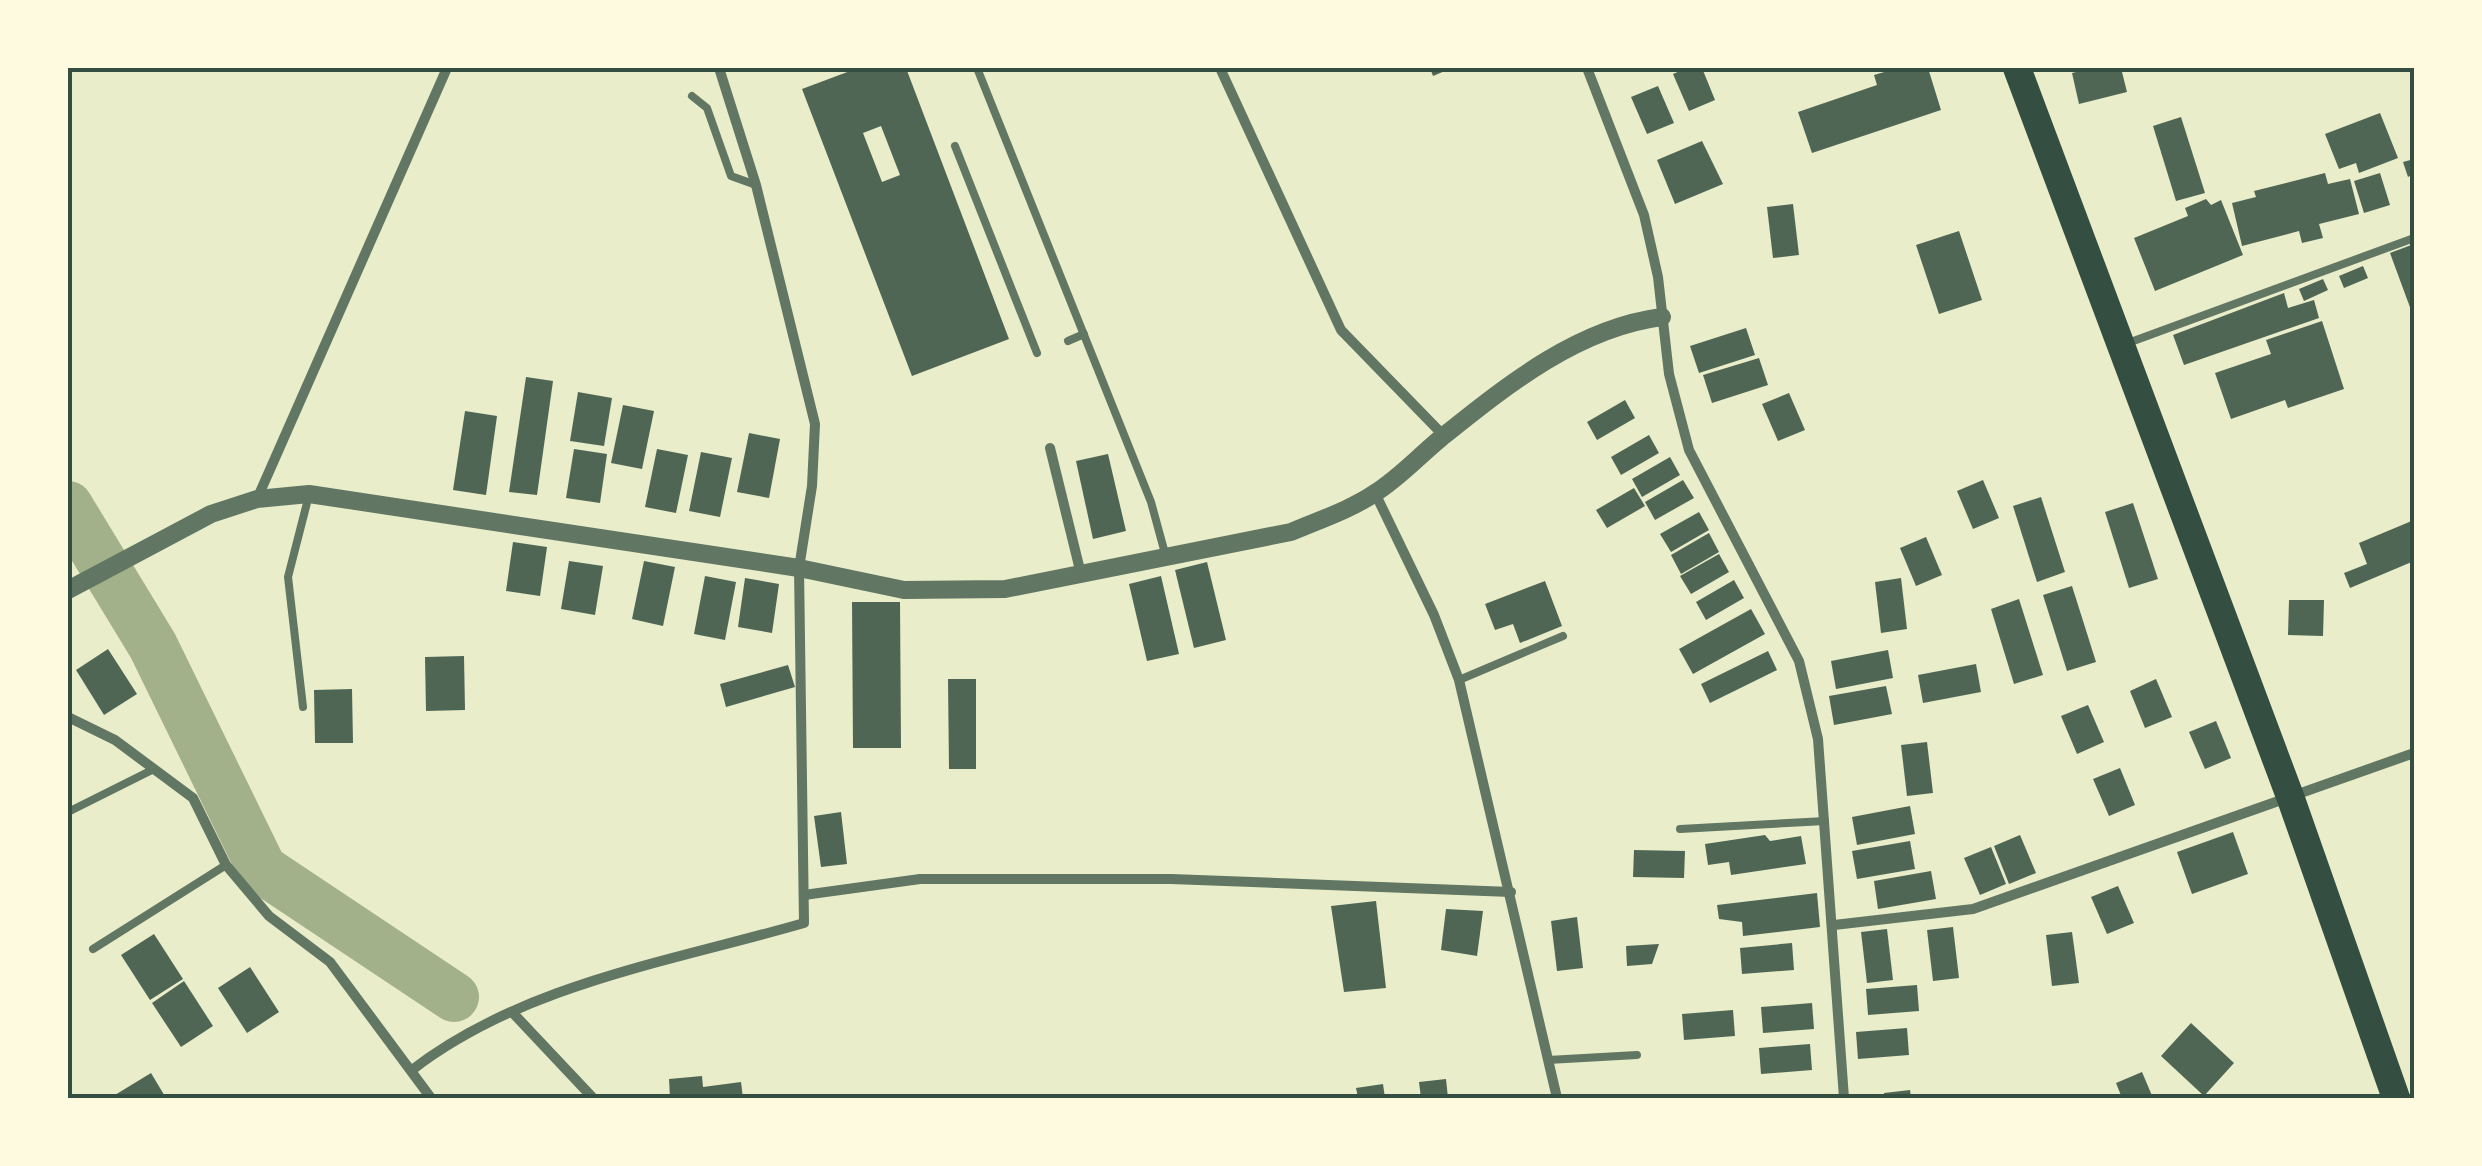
<svg xmlns="http://www.w3.org/2000/svg" width="2482" height="1166" viewBox="0 0 2482 1166" font-family="'DM Sans',sans-serif">
	<style>
		.lines { fill: none; stroke-linecap: round; stroke-linejoin: round }
		.river { stroke: #a3b18a; stroke-width: 50 }
		.building { fill: #4f6655; fill-rule: evenodd }
		.service { stroke: #617663; stroke-width: 8 }
		.minor { stroke: #617663; stroke-width: 10 }
		.tertiary { stroke: #617663; stroke-width: 18 }
		.trunk { stroke: #344e41; stroke-width: 28 }
		.neatline { fill: none; stroke: #344e41; stroke-width: 4 }
	</style>
	<rect width="100%" height="100%" fill="#e9edc9"/>
	<g class="lines">
		<path class="river" d="M68,506L153,646L262,869L454,997"/>
	</g>
	<g class="building">
		<path d="M858,68H906L1009,339L912,376L802,89ZM881,126L900,175L882,182L863,133Z"/>
		<path d="M1430,68H1452L1433,76Z"/>
		<path d="M1687,68H1702L1715,100L1689,111L1673,74Z"/>
		<path d="M1898,68H1928L1941,110L1812,153L1798,112L1877,85L1874,75Z"/>
		<path d="M2092,68H2121L2127,92L2079,104L2072,73Z"/>
		<path d="M1658,86L1674,123L1647,134L1631,97Z"/>
		<path d="M2380,113L2398,158L2359,173L2356,163L2339,169L2325,134Z"/>
		<path d="M2181,117L2205,193L2176,201L2153,126Z"/>
		<path d="M1702,141L1723,184L1675,204L1657,160Z"/>
		<path d="M2414,159V174L2408,177L2403,162Z"/>
		<path d="M2325,173L2328,184L2350,179L2359,214L2319,224L2323,238L2302,243L2299,231L2242,246L2232,203L2256,197L2254,191Z"/>
		<path d="M2380,173L2390,205L2364,213L2354,181Z"/>
		<path d="M2206,199L2211,205L2221,200L2243,255L2155,291L2134,238L2188,216L2185,208Z"/>
		<path d="M1793,204L1799,255L1773,258L1767,207Z"/>
		<path d="M1959,231L1982,300L1939,314L1916,245Z"/>
		<path d="M2414,244V309L2411,310L2390,253Z"/>
		<path d="M2363,266L2368,278L2344,288L2339,276Z"/>
		<path d="M2323,279L2328,290L2304,301L2299,289Z"/>
		<path d="M2284,293L2288,308L2314,300L2319,318L2184,365L2173,335Z"/>
		<path d="M2322,321L2344,389L2288,408L2285,400L2231,419L2215,373L2271,354L2266,340Z"/>
		<path d="M1746,328L1755,355L1699,373L1690,346Z"/>
		<path d="M1759,358L1768,385L1712,403L1703,375Z"/>
		<path d="M526,377L553,381L537,495L509,492Z"/>
		<path d="M578,392L612,398L604,446L570,441Z"/>
		<path d="M1789,393L1805,430L1778,441L1762,404Z"/>
		<path d="M1625,400L1635,418L1597,440L1587,422Z"/>
		<path d="M623,405L654,411L642,469L611,463Z"/>
		<path d="M465,411L497,416L486,495L453,490Z"/>
		<path d="M749,433L780,439L769,498L737,492Z"/>
		<path d="M1649,435L1659,453L1621,475L1611,457Z"/>
		<path d="M574,449L607,454L600,503L566,498Z"/>
		<path d="M657,449L688,455L676,513L645,507Z"/>
		<path d="M701,452L732,458L720,517L689,511Z"/>
		<path d="M1108,454L1126,531L1093,539L1076,461Z"/>
		<path d="M1670,457L1680,475L1642,497L1632,479Z"/>
		<path d="M1683,480L1694,498L1655,520L1645,502Z"/>
		<path d="M1983,480L1999,518L1973,529L1957,491Z"/>
		<path d="M1634,488L1645,506L1607,528L1596,510Z"/>
		<path d="M2041,497L2065,572L2037,582L2013,506Z"/>
		<path d="M2133,503L2158,579L2129,588L2105,512Z"/>
		<path d="M1699,512L1709,530L1671,552L1660,534Z"/>
		<path d="M2414,520V561L2350,588L2344,573L2367,564L2359,543Z"/>
		<path d="M1709,533L1719,552L1681,574L1671,555Z"/>
		<path d="M1926,537L1942,575L1916,586L1900,548Z"/>
		<path d="M513,542L547,547L540,596L506,591Z"/>
		<path d="M1719,554L1729,572L1691,594L1680,576Z"/>
		<path d="M569,561L603,566L595,615L561,609Z"/>
		<path d="M644,561L675,567L663,626L632,619Z"/>
		<path d="M1207,562L1226,640L1194,648L1175,570Z"/>
		<path d="M705,576L736,582L725,640L694,634Z"/>
		<path d="M1161,576L1179,654L1147,661L1129,584Z"/>
		<path d="M745,578L779,584L772,633L738,627Z"/>
		<path d="M1901,578L1907,629L1881,633L1875,582Z"/>
		<path d="M1734,580L1744,598L1706,620L1696,602Z"/>
		<path d="M1545,581L1562,626L1520,643L1513,624L1495,630L1485,604Z"/>
		<path d="M2072,586L2096,662L2067,671L2043,595Z"/>
		<path d="M2019,599L2043,675L2014,684L1991,609Z"/>
		<path d="M2289,600H2324L2323,636L2288,635Z"/>
		<path d="M852,602H900L901,748H853Z"/>
		<path d="M1751,609L1765,634L1693,674L1679,649Z"/>
		<path d="M108,649L137,694L104,715L76,670Z"/>
		<path d="M1888,650L1893,678L1836,689L1831,661Z"/>
		<path d="M1768,651L1777,670L1710,703L1701,684Z"/>
		<path d="M464,656L465,710L426,711L425,657Z"/>
		<path d="M1976,664L1981,692L1923,703L1918,675Z"/>
		<path d="M788,665L795,687L726,707L720,684Z"/>
		<path d="M948,679H976V769H949Z"/>
		<path d="M2156,679L2172,717L2145,728L2130,691Z"/>
		<path d="M1886,686L1892,714L1834,725L1829,696Z"/>
		<path d="M352,689L353,743H315L314,690Z"/>
		<path d="M2088,705L2104,742L2077,754L2061,716Z"/>
		<path d="M2216,721L2231,758L2205,769L2189,732Z"/>
		<path d="M1927,742L1933,793L1907,796L1901,745Z"/>
		<path d="M2120,768L2135,805L2109,816L2093,779Z"/>
		<path d="M1910,806L1915,834L1857,845L1852,817Z"/>
		<path d="M841,812L847,864L821,867L814,816Z"/>
		<path d="M2233,832L2248,874L2192,894L2177,852Z"/>
		<path d="M1765,835L1770,841L1801,836L1806,864L1731,875L1729,862L1708,865L1705,844Z"/>
		<path d="M2020,835L2036,873L2009,884L1994,846Z"/>
		<path d="M1910,841L1915,869L1857,879L1852,851Z"/>
		<path d="M1991,847L2006,884L1980,895L1964,858Z"/>
		<path d="M1634,850L1685,851L1684,878L1633,877Z"/>
		<path d="M1931,871L1936,899L1878,909L1874,881Z"/>
		<path d="M2118,886L2134,923L2107,934L2091,897Z"/>
		<path d="M1817,893L1820,927L1743,936L1742,922L1719,919L1717,905Z"/>
		<path d="M1376,901L1386,988L1344,992L1331,906Z"/>
		<path d="M1446,909L1483,911L1477,956L1441,950Z"/>
		<path d="M1577,917L1583,968L1557,971L1551,921Z"/>
		<path d="M1953,927L1959,978L1933,981L1927,930Z"/>
		<path d="M1887,929L1893,980L1867,983L1861,932Z"/>
		<path d="M2072,932L2079,983L2052,986L2046,935Z"/>
		<path d="M154,934L183,979L150,1000L121,955Z"/>
		<path d="M1792,943L1794,970L1742,974L1740,948Z"/>
		<path d="M1659,944L1652,964L1627,966L1626,946Z"/>
		<path d="M250,967L279,1012L247,1033L218,988Z"/>
		<path d="M184,981L213,1026L181,1047L152,1003Z"/>
		<path d="M1917,985L1919,1011L1868,1015L1866,989Z"/>
		<path d="M1812,1003L1814,1029L1763,1033L1761,1007Z"/>
		<path d="M1733,1010L1735,1036L1684,1040L1682,1014Z"/>
		<path d="M2191,1023L2234,1063L2204,1096L2161,1056Z"/>
		<path d="M1907,1028L1909,1055L1858,1059L1856,1032Z"/>
		<path d="M1810,1044L1812,1070L1761,1074L1759,1048Z"/>
		<path d="M2142,1072L2153,1098H2122L2116,1083Z"/>
		<path d="M151,1073L166,1098H110Z"/>
		<path d="M702,1076L703,1087L741,1082L743,1098H670L669,1079Z"/>
		<path d="M1446,1079L1448,1098H1421L1419,1082Z"/>
		<path d="M1383,1084L1385,1098H1358L1356,1088Z"/>
		<path d="M1910,1090L1911,1098H1884V1093Z"/>
	</g>
	<g class="lines">
		<g class="service">
			<path d="M977,68L1151,502L1166,557"/>
			<path d="M692,96L707,108L731,176L756,185"/>
			<path d="M955,146L1037,353"/>
			<path d="M1068,341L1084,334"/>
			<path d="M2128,343L2414,238"/>
			<path d="M1459,680L1563,636"/>
			<path d="M303,707L288,577L309,495"/>
			<path d="M68,812L154,769"/>
			<path d="M1680,829L1825,821"/>
			<path d="M93,949L226,865"/>
			<path d="M1548,1060L1637,1055"/>
		</g>
		<g class="minor">
			<path d="M1220,68L1341,330L1444,436"/>
			<path d="M1587,68L1644,215L1658,277L1669,374L1689,450L1799,661L1818,739L1844,1098"/>
			<path d="M1050,448L1081,574"/>
			<path d="M1375,493L1434,615L1459,680L1557,1098"/>
			<path d="M257,499L447,68"/>
			<path d="M68,717L115,740L193,798L226,865L269,916L330,962L431,1098"/>
			<path d="M804,895L920,879H1171L1511,892"/>
			<path d="M1834,925L1973,909L2414,753"/>
			<path d="M512,1012L593,1098"/>
			<path d="M412,1070C523,984 673,961 804,923L799,568L812,486L815,424L756,185L719,68"/>
		</g>
		<path class="tertiary" d="M68,590L211,514L257,499L309,494L799,568L904,590L1005,589L1291,532C1319,520 1350,510 1375,493C1399,478 1419,456 1441,438C1506,386 1577,328 1662,317"/>
		<path class="trunk" d="M2017,68L2291,799L2396,1098"/>
	</g>
	<rect width="2482" height="1166" fill="none" stroke="#fefae0" stroke-width="140"/>
	<rect x="70" y="70" width="2342" height="1026" class="neatline"/>
</svg>
